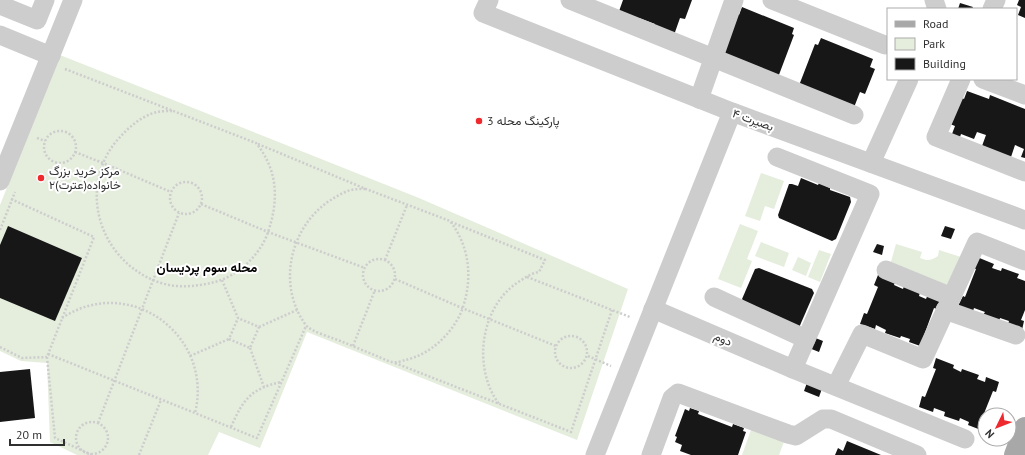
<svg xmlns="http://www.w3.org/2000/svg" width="1025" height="455" viewBox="0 0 1025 455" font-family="'PT Sans',Vazirmatn,sans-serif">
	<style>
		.green { fill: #e5eedd }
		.building { fill: #171717 }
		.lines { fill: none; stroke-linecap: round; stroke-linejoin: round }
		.path { stroke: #cdcdcd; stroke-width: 2.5; stroke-dasharray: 2 2; stroke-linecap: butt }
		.minor { stroke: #cdcdcd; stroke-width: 19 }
		.major { stroke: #a8a8a8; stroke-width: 22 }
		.poi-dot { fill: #ef2a2f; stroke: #fff; stroke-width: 1.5 }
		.labels { text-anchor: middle; stroke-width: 4; stroke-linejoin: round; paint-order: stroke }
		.street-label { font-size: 12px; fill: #303030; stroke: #fff }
		.poi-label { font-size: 12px; fill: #303030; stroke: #fff; text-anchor: start }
		.neighbourhood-label { font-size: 13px; font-weight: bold; fill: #000; stroke: #fff }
	</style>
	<rect width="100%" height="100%" fill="#fff"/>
	<g class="green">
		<path d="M60,55L419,198L628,289L577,440L307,332L260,448L219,432L208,455H77L50,442L47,363L21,361L0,351V205Z"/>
		<path d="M761,173L784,181L774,209L765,206L760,221L745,216Z"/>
		<path d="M740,224L758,231L747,259L752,261L741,288L718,279Z"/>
		<path d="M761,242L789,253L784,267L755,256Z"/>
		<path d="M896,244L922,252L920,258C927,261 931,261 938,256L939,250L961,257L954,280L944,286L890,265Z"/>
		<path d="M819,250L831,254L820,282L808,277Z"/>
		<path d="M798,257L811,263L806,276L792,270Z"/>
		<path d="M752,427L785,439L779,455H742Z"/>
	</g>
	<g class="building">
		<path d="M623,0H692L685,19L680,18L674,35L654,27L655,24L639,18L638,21L618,14Z"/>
		<path d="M1019,0H1025V18L1018,15L1021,7L1017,5Z"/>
		<path d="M960,3L973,7L972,9H958Z"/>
		<path d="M742,7L794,28L792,34L794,35L777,80L722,58L734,13L739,15Z"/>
		<path d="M821,38L873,59L870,67L875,69L865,94L860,92L853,110L798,88L815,44L818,45Z"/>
		<path d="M967,91L989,99L990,95L1025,109V158L1021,157L1024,149L1015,145L1011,157L982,146L986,135L977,132L974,139L961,134L960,137L952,134L955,126L950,124L960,97L964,99Z"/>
		<path d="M801,178L818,185L819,183L830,188V190L850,197L851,202L836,239L832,241L779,218L778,215L789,184H792L798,186Z"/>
		<path d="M8,226L82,258L55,321L0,298V245Z"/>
		<path d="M945,226L955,229L951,239L941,236Z"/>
		<path d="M877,244L884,246L882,255L873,252Z"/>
		<path d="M977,257L994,264L992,268L1001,271L1002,268L1019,274L1017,278L1025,281V310L1021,320L1024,321L1022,330L1008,324L1009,321L1000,318L999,321L983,315L985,312L974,308L973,311L958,306L963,296L965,297L976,269L973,268Z"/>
		<path d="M759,268L812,289L814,293L798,330L744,302L742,299L755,269Z"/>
		<path d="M878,275L895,282L894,285L903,289L904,286L920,292L919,296L926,299L928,294L941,299L937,309L934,308L923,338V347L909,342L910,339L901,336L900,338L885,333L886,330L876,325L875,329L860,324L864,313L867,314L878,287L874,285Z"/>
		<path d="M813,337L823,341L819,352L809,348Z"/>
		<path d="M936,358L954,365L953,368L961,372L962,369L979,375L977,379L985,382L986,377L999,382L996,392L993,391L981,421L985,422L981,430L968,425L969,422L960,418L959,421L944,416L945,412L934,408L933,412L919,407L922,396L925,397L936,369L933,368Z"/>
		<path d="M30,369L35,418L0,422V372Z"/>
		<path d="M809,377L824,383L819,397L804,391Z"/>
		<path d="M690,408L699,411L698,414L732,427L733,424L744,428L743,431L746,432L738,455H691L680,451L682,445L675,442L677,437L675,436L685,409L689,411Z"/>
		<path d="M847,441L881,455H835L838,448L843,451Z"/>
	</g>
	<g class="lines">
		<g class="path">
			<path d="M65,69L256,143C278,170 279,200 268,232C261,254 238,276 215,282C195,287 173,289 153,280C95,255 77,180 122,135C131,125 144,115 157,112C162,111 168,111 173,111"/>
			<circle cx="60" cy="147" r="16"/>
			<path d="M37,138L45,141"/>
			<path d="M258,144L366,189L450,221C470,247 473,279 462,310C453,333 430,355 405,360C402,361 397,363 393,362C389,362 384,359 379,357C367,352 355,347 343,342C334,338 310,332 305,324C277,284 290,228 329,201C336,197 343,192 351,190C356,189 361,189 366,189"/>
			<path d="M75,152L103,163L171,192"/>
			<circle cx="186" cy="198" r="16"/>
			<path d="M11,199L94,237L47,357L55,438L92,455"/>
			<path d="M201,204L268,232L365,268"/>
			<path d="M451,222L545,260L539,272C532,273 526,277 520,281C480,305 472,368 499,404"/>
			<path d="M0,230L15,192"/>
			<circle cx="379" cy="275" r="16"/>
			<path d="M385,260L407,205"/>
			<path d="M527,277L630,317"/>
			<path d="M395,279L462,308L556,346"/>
			<path d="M222,280L238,318L229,339L250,348L259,327L238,318"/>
			<path d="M62,318C130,273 214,336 195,413"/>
			<path d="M259,327L297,310"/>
			<circle cx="571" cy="352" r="16"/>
			<path d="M353,346L375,290"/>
			<path d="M0,347L22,358L47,357"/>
			<path d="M250,348L264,387"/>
			<path d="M48,354L257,438L306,326"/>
			<path d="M190,356L229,339"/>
			<path d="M588,356L611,366"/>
			<path d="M395,363L571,432L612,310"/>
			<circle cx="92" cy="438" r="16"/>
			<path d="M98,423L179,213"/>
			<path d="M231,427C243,400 250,389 281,382"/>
			<path d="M139,455L161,400"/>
		</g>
		<g class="minor">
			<path d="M489,0L483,13L732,112L1025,220"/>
			<path d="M570,0L854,115"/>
			<path d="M772,0L885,45"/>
			<path d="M934,0L937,9"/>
			<path d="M0,5L37,20L45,0"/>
			<path d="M992,9L996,0"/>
			<path d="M0,35L51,56"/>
			<path d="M961,79L936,137L1025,172"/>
			<path d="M983,79L1025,95"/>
			<path d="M699,99L734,0"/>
			<path d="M777,157L870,194L793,369"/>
			<path d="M871,163L909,79"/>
			<path d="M0,181L73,0"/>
			<path d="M886,270L952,297"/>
			<path d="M714,297L806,339"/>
			<path d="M653,309L793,369L965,439"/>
			<path d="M945,310L1016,335"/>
			<path d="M836,386L862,334L923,359L977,242L1025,261"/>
			<path d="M595,455L732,112"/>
			<path d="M651,455L672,398L678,393L788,434L796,436L823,419H831L917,455"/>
		</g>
		<path class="major" d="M1015,455L1025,428"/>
	</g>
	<g class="poi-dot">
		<circle cx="479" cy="121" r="4"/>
		<circle cx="41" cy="178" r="4"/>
	</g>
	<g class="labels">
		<g class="street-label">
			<text transform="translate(753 120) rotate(20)" y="4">بصیرت ۴</text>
			<text transform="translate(723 339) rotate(23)" y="4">دوم</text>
		</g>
		<g class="poi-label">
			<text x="487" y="125">پارکینگ محله 3</text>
			<text x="49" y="175">مرکز خرید بزرگ<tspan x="49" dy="14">خانواده(عترت)۲</tspan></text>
		</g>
		<g class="neighbourhood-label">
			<text x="207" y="272">محله سوم پردیسان</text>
		</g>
	</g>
	<rect x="887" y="8" width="130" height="72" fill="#ffffff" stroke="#acacac"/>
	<rect x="895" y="21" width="20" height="6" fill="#a8a8a8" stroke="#acacac"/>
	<text x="923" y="28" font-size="12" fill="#303030">Road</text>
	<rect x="895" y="38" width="20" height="12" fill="#e5eedd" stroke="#acacac"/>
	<text x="923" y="48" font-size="12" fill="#303030">Park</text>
	<rect x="895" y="58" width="20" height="12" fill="#171717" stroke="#acacac"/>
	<text x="923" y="68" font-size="12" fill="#303030">Building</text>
	<g transform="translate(997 427) rotate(227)"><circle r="19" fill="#ffffff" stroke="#acacac"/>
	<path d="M0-3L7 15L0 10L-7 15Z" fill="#ef2a2f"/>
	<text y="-6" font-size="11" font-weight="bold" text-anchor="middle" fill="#303030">N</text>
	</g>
	<path d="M10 439v6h54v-6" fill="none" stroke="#303030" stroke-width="2"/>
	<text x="16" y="439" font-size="12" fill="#303030" stroke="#ffffff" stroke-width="3" paint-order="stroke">20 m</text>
</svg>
